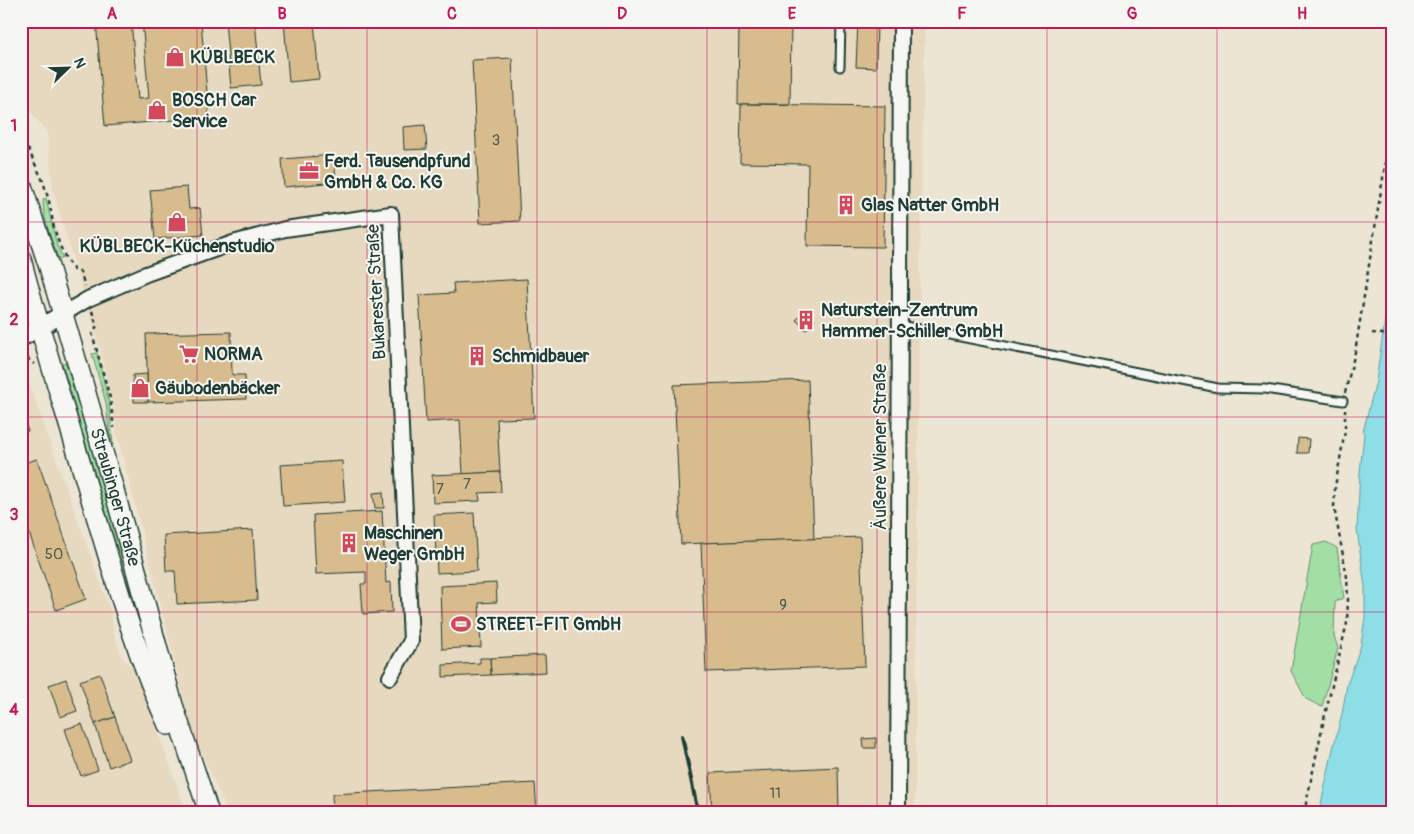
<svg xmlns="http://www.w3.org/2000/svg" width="1414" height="834" viewBox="0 0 1414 834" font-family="Pangolin,sans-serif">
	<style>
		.built { fill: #e7d9bf }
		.green { fill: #a3dfa5; stroke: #618e6c }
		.water { fill: #8ddee7; stroke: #619e9f }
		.building { fill: #d8bc8d; stroke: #1f3d34 }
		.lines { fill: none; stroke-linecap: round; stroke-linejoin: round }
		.service-casing { stroke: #1f3d34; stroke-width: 11 }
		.minor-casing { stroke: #1f3d34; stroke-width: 18 }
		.tertiary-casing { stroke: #1f3d34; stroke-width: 20 }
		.secondary-casing { stroke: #1f3d34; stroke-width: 22 }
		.path { stroke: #1f3d34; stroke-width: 2.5; stroke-dasharray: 4 4; stroke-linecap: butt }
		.service { stroke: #f6f6f2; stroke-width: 7 }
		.minor { stroke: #f6f6f2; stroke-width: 14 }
		.tertiary { stroke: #f6f6f2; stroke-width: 16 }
		.secondary { stroke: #f6f6f2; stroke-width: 19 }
		.rail { stroke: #1f3d34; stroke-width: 4 }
		.grid { fill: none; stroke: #c2185b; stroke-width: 1; stroke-opacity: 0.55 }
		.labels { text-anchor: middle; stroke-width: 4; stroke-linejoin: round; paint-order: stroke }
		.number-label { font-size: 15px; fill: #4d5d4a }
		.poi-label { font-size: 18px; font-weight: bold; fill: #1f3d34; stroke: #f6f6f2; text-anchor: start }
		.street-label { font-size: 18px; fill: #1f3d34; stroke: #f6f6f2 }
		.neatline { fill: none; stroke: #c2185b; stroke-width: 2 }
		.grid-label { font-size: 16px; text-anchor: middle; font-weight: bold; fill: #c2185b }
	</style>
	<rect width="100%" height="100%" fill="#ede5d4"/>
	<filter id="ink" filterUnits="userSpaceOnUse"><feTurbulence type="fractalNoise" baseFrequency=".02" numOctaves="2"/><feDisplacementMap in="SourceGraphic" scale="10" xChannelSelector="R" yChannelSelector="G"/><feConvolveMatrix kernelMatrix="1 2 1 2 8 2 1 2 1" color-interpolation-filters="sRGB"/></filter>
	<g filter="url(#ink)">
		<g class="built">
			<path d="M21,21H925L919,317L915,813H228L193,734L117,434L113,405L101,353L53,191L47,132L21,101Z"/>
			<path d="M21,361L112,615L113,630L122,657L137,673L187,813H21Z"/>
		</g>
		<g class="green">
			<path d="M46,198L57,246L63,258L59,260C52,242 43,220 43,200Z"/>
			<path d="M97,353L109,403L113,445L109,431L106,403L92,354Z"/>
			<path d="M66,362L133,591L129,590L62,363Z"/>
			<path d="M1326,542L1337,548L1344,598L1335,602L1334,636L1338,648L1322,707L1306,699L1291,671L1313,545Z"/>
		</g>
		<path class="water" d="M1393,264V813H1319L1333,749L1342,714L1347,685L1361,645L1365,617V587L1357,530L1360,472L1364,434L1363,432L1376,381Z"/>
		<g class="building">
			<path d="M96,21H131L138,99L149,98L142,21H201L209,117L105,126Z"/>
			<path d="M225,21H255L261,85L231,88Z"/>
			<path d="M284,21H314L319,79L289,82Z"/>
			<path d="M739,21H791L790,104H738Z"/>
			<path d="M858,21H877L876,68L856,67Z"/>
			<path d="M512,58L520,221L480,223L472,60Z"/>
			<path d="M741,104L885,106L883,247L807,246L808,164L740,163Z"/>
			<path d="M425,125L427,149L404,150L403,127Z"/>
			<path d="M334,155L336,182L284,187L282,159Z"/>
			<path d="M187,187L189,209L200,208L203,235L155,239L150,190Z"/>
			<path d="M527,279L534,418L497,419L500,472L463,474L460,420L426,422L419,295L454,293L453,283Z"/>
			<path d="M805,311L815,320L806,330L796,320Z"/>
			<path d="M231,332L232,375H245L246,399L148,402L146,334Z"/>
			<path d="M147,374L148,402H134L133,375Z"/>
			<path d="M808,380L814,539L681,544L674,385Z"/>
			<path d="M21,413L28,431L21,433Z"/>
			<path d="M1298,438L1309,439L1308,453H1297Z"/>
			<path d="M37,459L86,599L56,610L21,510V464Z"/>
			<path d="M342,461L345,502L283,506L280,465Z"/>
			<path d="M500,472L501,492L479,493L480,501L433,503L432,475Z"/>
			<path d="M383,492L384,508H375L373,493Z"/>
			<path d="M382,511L386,583L391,582L392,612L363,614L361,584H366V572L316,574L313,515Z"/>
			<path d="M474,513L477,571L437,573L434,515Z"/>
			<path d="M253,530L257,600L177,604L175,571H166L164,535Z"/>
			<path d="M860,537L865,666L706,672L701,543Z"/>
			<path d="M496,583L497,602L479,603L481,647L442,649L440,586Z"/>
			<path d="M545,655L546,672L491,675L490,658Z"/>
			<path d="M480,658H490L491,675L443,677V665L480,663Z"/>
			<path d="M100,674L115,717L95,724L80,681Z"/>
			<path d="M66,679L77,711L60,717L49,685Z"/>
			<path d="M115,717L130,760L109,767L95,724Z"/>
			<path d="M82,724L98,770L81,776L65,729Z"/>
			<path d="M876,738V748H864L863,739Z"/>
			<path d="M838,767L839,813H712L710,773Z"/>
			<path d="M535,783L537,813H333L332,794Z"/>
		</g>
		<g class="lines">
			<defs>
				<g id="service">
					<path d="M840,67L841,21"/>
					<path d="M900,325L1218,388L1265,389L1343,401"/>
				</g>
				<g id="minor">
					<path d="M63,314L88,299L146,274L233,243L285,229L391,214L411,641L390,677"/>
					<path d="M898,813L901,21"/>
				</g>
				<path id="tertiary" d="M21,338L63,314"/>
				<g id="secondary">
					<path id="s1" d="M21,183L49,267L74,352L114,490L173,705L208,810"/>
					<path d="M21,259C42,340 68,419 91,499C114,575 135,652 168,725"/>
				</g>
			</defs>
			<use href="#service" class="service-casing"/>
			<use href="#minor" class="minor-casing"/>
			<use href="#tertiary" class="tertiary-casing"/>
			<use href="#secondary" class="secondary-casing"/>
			<g class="path">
				<path d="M21,134L43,181L49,201L54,228L60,246L67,261L74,270L80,272L85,286"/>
				<path d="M1388,216H1393"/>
				<path d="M92,311L97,326L92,333L110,398L114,428"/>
				<path d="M1372,333L1393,335"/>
				<path d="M25,350L27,358L34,364"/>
				<path d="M1345,393L1355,352L1393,116"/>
				<path d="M1304,813L1324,719L1347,623L1348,599L1347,577L1334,507L1335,487L1345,431V410"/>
			</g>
			<use href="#service" class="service"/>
			<use href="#minor" class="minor"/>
			<use href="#tertiary" class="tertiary"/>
			<use href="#secondary" class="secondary"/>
			<path class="rail" d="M682,736L698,813"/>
		</g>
	</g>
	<path class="grid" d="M197,21V813M367,21V813M537,21V813M707,21V813M877,21V813M1047,21V813M1217,21V813M21,222H1393M21,417H1393M21,612H1393"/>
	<defs>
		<symbol id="shop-bare" viewBox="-9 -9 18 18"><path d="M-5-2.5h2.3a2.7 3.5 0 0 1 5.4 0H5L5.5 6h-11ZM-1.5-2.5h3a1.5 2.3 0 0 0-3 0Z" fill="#d1495b" stroke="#f6f6f2" stroke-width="2.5" paint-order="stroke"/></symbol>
		<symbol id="office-bare" viewBox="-9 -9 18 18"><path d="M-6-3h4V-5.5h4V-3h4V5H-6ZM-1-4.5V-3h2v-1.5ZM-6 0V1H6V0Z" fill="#d1495b" stroke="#f6f6f2" stroke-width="2.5" paint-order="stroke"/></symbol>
		<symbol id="building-bare" viewBox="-9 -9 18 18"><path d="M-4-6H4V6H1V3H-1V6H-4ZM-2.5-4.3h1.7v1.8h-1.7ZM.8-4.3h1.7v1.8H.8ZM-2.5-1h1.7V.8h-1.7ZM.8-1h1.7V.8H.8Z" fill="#d1495b" stroke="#f6f6f2" stroke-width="2.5" paint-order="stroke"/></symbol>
		<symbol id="supermarket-bare" viewBox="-9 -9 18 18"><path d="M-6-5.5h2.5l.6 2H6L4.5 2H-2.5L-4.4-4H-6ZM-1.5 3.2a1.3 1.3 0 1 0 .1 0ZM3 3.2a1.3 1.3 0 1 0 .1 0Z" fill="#d1495b" stroke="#f6f6f2" stroke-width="2.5" paint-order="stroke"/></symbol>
		<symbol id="stadium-bare" viewBox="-9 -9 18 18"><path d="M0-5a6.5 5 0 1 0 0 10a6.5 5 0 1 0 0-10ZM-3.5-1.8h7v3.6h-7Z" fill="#d1495b" stroke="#f6f6f2" stroke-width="2.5" paint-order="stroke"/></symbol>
	</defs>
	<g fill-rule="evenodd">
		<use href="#shop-bare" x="161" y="43" width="28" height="28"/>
		<use href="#shop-bare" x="143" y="96" width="28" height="28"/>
		<use href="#office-bare" x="295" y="157" width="28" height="28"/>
		<use href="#building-bare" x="832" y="191" width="28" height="28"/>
		<use href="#shop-bare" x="163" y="208" width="28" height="28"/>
		<use href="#building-bare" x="792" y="306" width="28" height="28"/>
		<use href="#supermarket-bare" x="175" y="340" width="28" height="28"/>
		<use href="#building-bare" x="463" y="342" width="28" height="28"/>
		<use href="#shop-bare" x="126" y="374" width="28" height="28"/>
		<use href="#building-bare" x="335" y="529" width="28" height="28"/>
		<use href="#stadium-bare" x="447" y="610" width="28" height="28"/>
	</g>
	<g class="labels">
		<g class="number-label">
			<text x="496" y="145">3</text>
			<text x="467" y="489">7</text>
			<text x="440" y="494">7</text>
			<text x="54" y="559">50</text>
			<text x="783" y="610">9</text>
			<text x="775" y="798">11</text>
		</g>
		<g class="poi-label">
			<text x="190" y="63">KÜBLBECK</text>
			<text x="172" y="106">BOSCH Car<tspan x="172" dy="21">Service</tspan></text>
			<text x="324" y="167">Ferd. Tausendpfund<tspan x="324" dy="21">GmbH &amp; Co. KG</tspan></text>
			<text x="861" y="211">Glas Natter GmbH</text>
			<text x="177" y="252" text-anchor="middle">KÜBLBECK-Küchenstudio</text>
			<text x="821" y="316">Naturstein-Zentrum<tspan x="821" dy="21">Hammer-Schiller GmbH</tspan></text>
			<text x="204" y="360">NORMA</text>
			<text x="492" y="362">Schmidbauer</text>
			<text x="155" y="394">Gäubodenbäcker</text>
			<text x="364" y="539">Maschinen<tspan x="364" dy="21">Weger GmbH</tspan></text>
			<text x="476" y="630">STREET-FIT GmbH</text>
		</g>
		<g class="street-label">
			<text transform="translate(376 292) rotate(-93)" y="6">Bukarester Straße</text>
			<text transform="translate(880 447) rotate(-90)" y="6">Äußere Wiener Straße</text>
			<text dy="6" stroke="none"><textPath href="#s1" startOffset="328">Straubinger Straße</textPath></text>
		</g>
	</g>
	<rect width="1414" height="834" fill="none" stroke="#f6f6f2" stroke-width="55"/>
	<g transform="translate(68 68) rotate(67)" stroke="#f6f6f2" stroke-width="4" paint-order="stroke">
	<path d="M0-4L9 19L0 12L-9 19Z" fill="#1f3d34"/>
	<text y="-8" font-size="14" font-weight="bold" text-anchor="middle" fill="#1f3d34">N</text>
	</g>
	<rect x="28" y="28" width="1358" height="778" class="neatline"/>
	<g class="grid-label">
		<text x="112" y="19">A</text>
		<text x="282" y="19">B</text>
		<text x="452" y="19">C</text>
		<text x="622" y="19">D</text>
		<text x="792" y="19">E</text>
		<text x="962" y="19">F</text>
		<text x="1132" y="19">G</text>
		<text x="1302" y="19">H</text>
		<text x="14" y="131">1</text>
		<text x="14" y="325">2</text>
		<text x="14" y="520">3</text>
		<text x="14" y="715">4</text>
	</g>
</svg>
